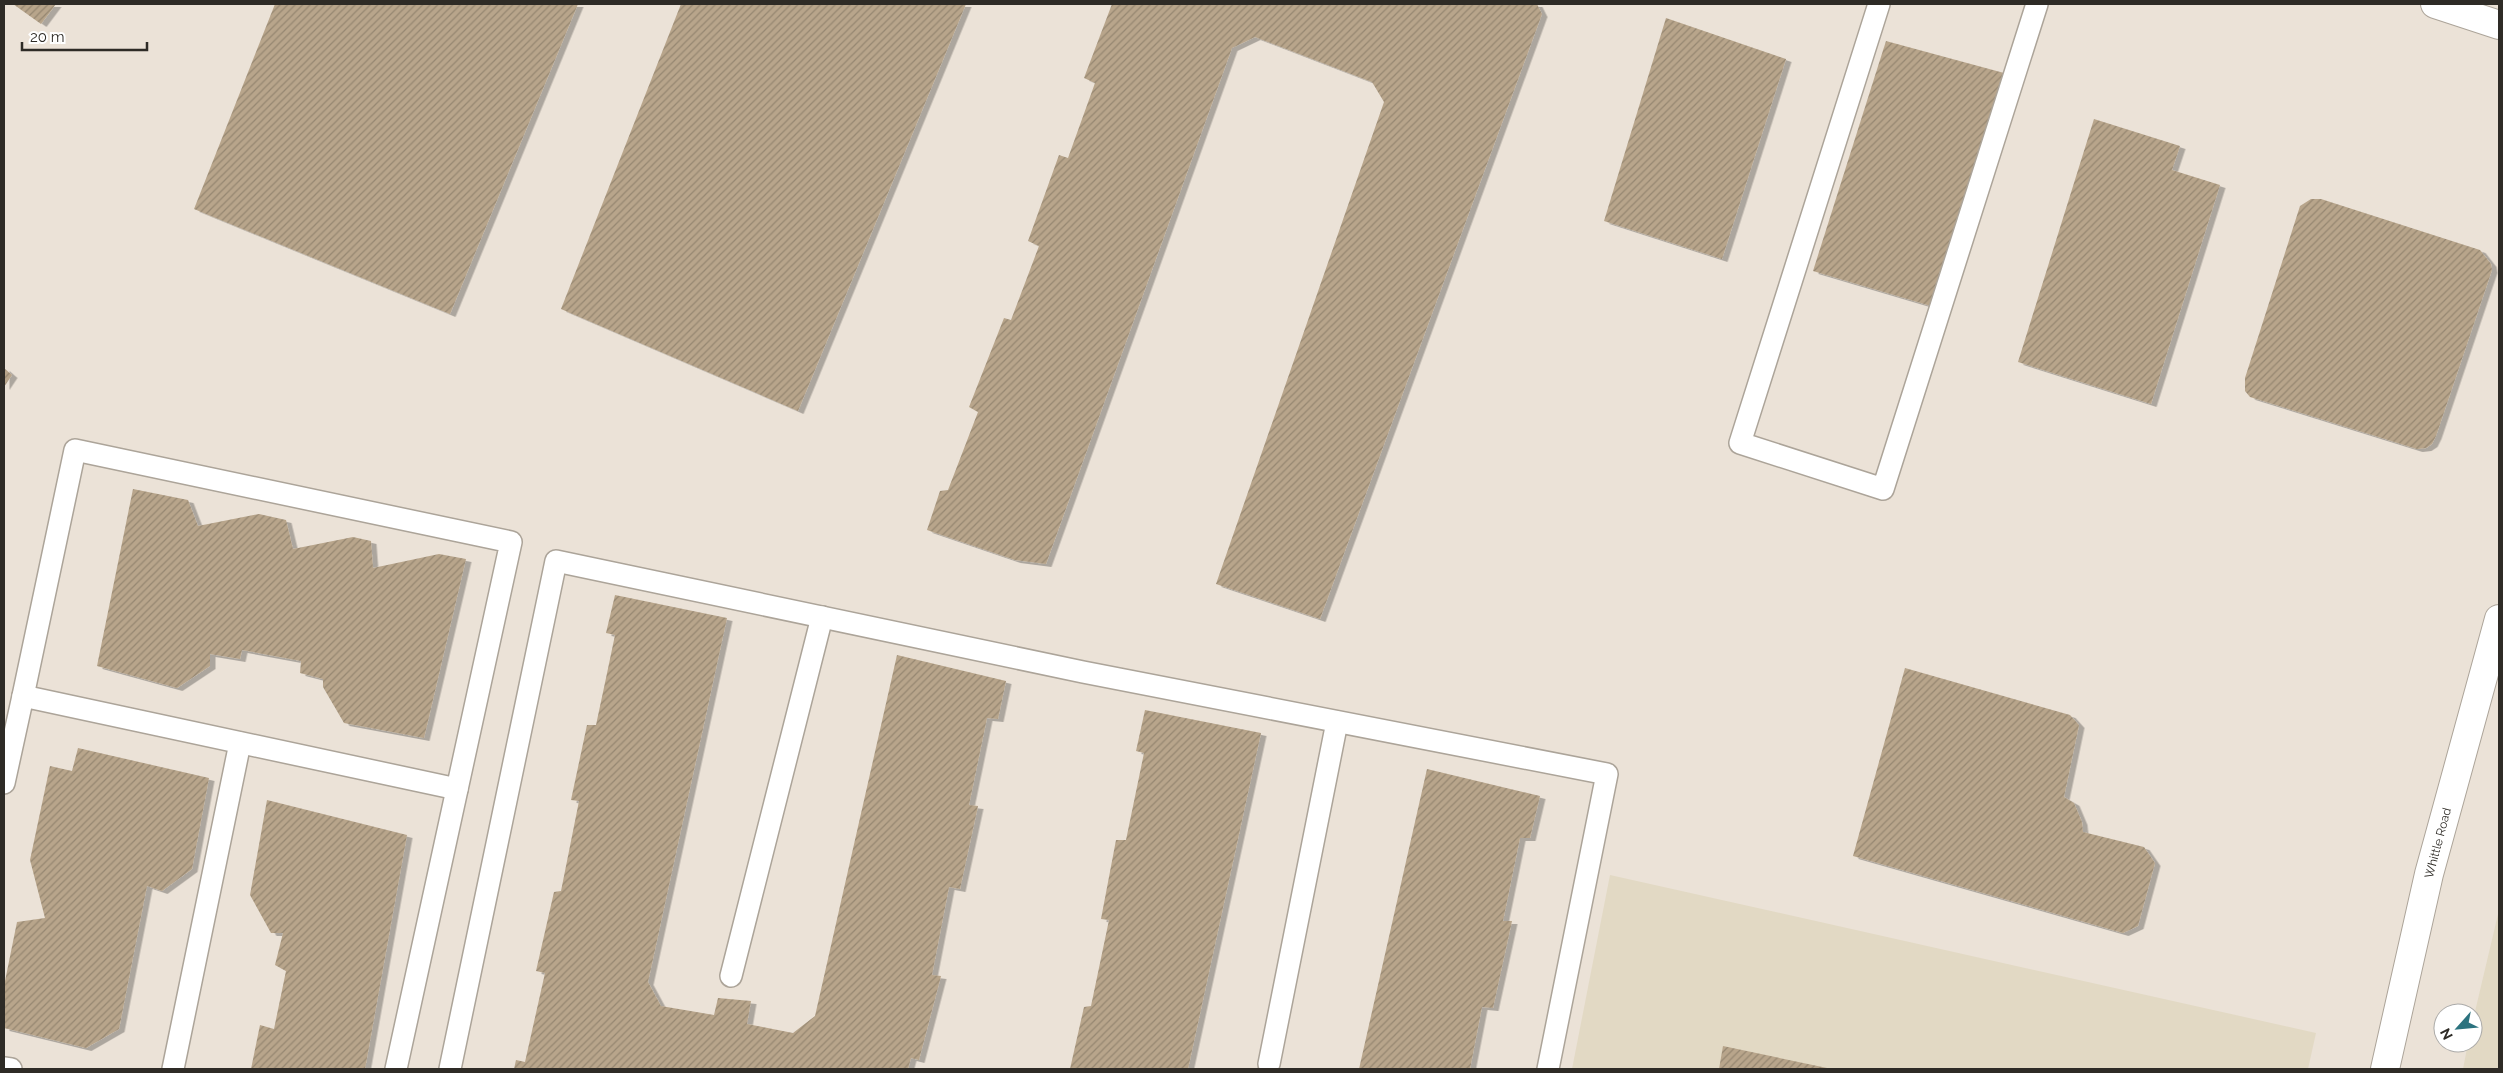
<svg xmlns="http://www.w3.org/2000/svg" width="2503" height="1073" viewBox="0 0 2503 1073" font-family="Raleway,sans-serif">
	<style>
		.commercial { fill: #e2d9c4 }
		.building { fill: url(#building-hatch); filter: url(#shadow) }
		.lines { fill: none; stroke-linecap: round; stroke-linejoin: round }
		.service-casing { stroke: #aca499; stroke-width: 24 }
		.minor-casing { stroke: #aca499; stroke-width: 30 }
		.tertiary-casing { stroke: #aca499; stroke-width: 30 }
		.service { stroke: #fff; stroke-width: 21 }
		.minor { stroke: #fff; stroke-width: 28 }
		.tertiary { stroke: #fff; stroke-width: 28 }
		.labels { text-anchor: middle; stroke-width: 4.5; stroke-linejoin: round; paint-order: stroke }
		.street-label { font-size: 12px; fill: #2e2b26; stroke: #fff }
	</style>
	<defs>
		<pattern id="building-hatch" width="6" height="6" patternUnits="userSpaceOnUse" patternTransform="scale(1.25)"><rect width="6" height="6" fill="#b8a58b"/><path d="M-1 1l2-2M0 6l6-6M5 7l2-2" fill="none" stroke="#968771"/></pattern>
		<filter id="shadow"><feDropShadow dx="5.5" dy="3" stdDeviation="0" flood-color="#0004"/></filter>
	</defs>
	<rect width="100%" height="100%" fill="#ebe2d7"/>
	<g class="commercial">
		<path d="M1610,875L2316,1033L2308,1069H1572Z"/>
		<path d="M2499,910V1069H2463L2468,1043H2473V1020Z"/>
	</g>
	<g class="building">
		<path d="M13,4H56L41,24Z"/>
		<path d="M275,4H578L450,314L194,209Z"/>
		<path d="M681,4H966L798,411L561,309Z"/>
		<path d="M1112,4H1537L1542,14L1320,619L1216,584L1384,102L1372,82L1255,37L1232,48L1046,564L1015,560L927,530L940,491L948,490L978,412L969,407L1004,318L1011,320L1039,246L1028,241L1059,155L1068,158L1095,83L1084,78Z"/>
		<path d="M1666,18L1786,59L1722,259L1604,221Z"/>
		<path d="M1886,41L2004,73L1931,306L1813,271Z"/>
		<path d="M2094,119L2180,146L2172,170L2220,185L2151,404L2018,362Z"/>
		<path d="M2311,199H2321L2480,250L2491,264L2492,270L2436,436L2432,444L2426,448L2417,449L2263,401L2250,397L2245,391V378L2300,206Z"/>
		<path d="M4,368L12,375L4,387Z"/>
		<path d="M133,489L188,500L198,526L259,514L286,520L293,549L353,537L371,541L373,568L439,554L466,559L424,738L344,723L323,687V679L300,673L301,661L242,650L240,659L210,654V666L177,688L97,666Z"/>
		<path d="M615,595L727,618L648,982L661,1006L714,1015L718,998L751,1001L747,1024L793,1033L815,1016L897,655L1006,681L998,719L987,718L969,805L978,806L960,889L949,887L932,975L941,976L919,1060L911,1058L908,1069H514L516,1060L525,1062L545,973L536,971L554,892L561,891L579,801L571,800L587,725H596L606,678L615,635L606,633Z"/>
		<path d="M1905,668L2070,715L2079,725L2064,797L2074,803L2082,822L2083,832L2144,847L2155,863L2138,926L2123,933L1853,856Z"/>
		<path d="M1145,710L1261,733L1188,1069H1070L1084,1007L1091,1006L1109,920L1101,919L1116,840H1126L1144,753L1136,751Z"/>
		<path d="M78,748L209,778L192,869L162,891L147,886L119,1029L86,1048L4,1028V986L17,922L45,918L30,860L50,766L72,771Z"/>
		<path d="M1427,769L1540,796L1530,838H1520L1503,921H1512L1493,1008L1482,1007L1470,1069H1359Z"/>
		<path d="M267,800L407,835L365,1069H251L260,1025L274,1029L286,971L275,965L283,933H271L250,895Z"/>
		<path d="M1723,1046L1827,1068V1069H1719Z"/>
	</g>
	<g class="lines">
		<defs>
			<g id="service">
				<path d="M1879,4L1740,443L1883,489L2037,4"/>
				<path d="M23,696L75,450L511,542L396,1069"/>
				<path d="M4,783L23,696L457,789"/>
				<path d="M731,976L822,617"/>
				<path d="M1269,1064L1337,722"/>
				<path d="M4,1068L11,1069"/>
				<path d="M173,1069L240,743"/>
				<path d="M450,1069L556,561L1083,672L1607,774L1548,1069"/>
			</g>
			<path id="minor" d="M2435,4L2499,25"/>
			<path id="tertiary" d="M2385,1069L2429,874L2499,619"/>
		</defs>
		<use href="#service" class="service-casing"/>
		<use href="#minor" class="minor-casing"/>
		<use href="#tertiary" class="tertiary-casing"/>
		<use href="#service" class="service"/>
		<use href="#minor" class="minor"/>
		<use href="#tertiary" class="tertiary"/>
	</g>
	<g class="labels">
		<g class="street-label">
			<text transform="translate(2438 843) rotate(-75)" y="4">Whittle Road</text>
		</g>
	</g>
	<rect width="2503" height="1073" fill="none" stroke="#2e2b26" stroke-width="10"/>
	<g transform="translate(2458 1028) rotate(243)"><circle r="24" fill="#ffffff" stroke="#abaaa8"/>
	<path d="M0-4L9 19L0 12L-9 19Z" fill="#2c737f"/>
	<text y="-8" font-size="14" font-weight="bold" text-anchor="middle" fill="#2e2b26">N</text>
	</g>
	<path d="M22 42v8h125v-8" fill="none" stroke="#2e2b26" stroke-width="2.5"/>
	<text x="30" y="42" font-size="15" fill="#2e2b26" stroke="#ffffff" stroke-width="4" paint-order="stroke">20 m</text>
</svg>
